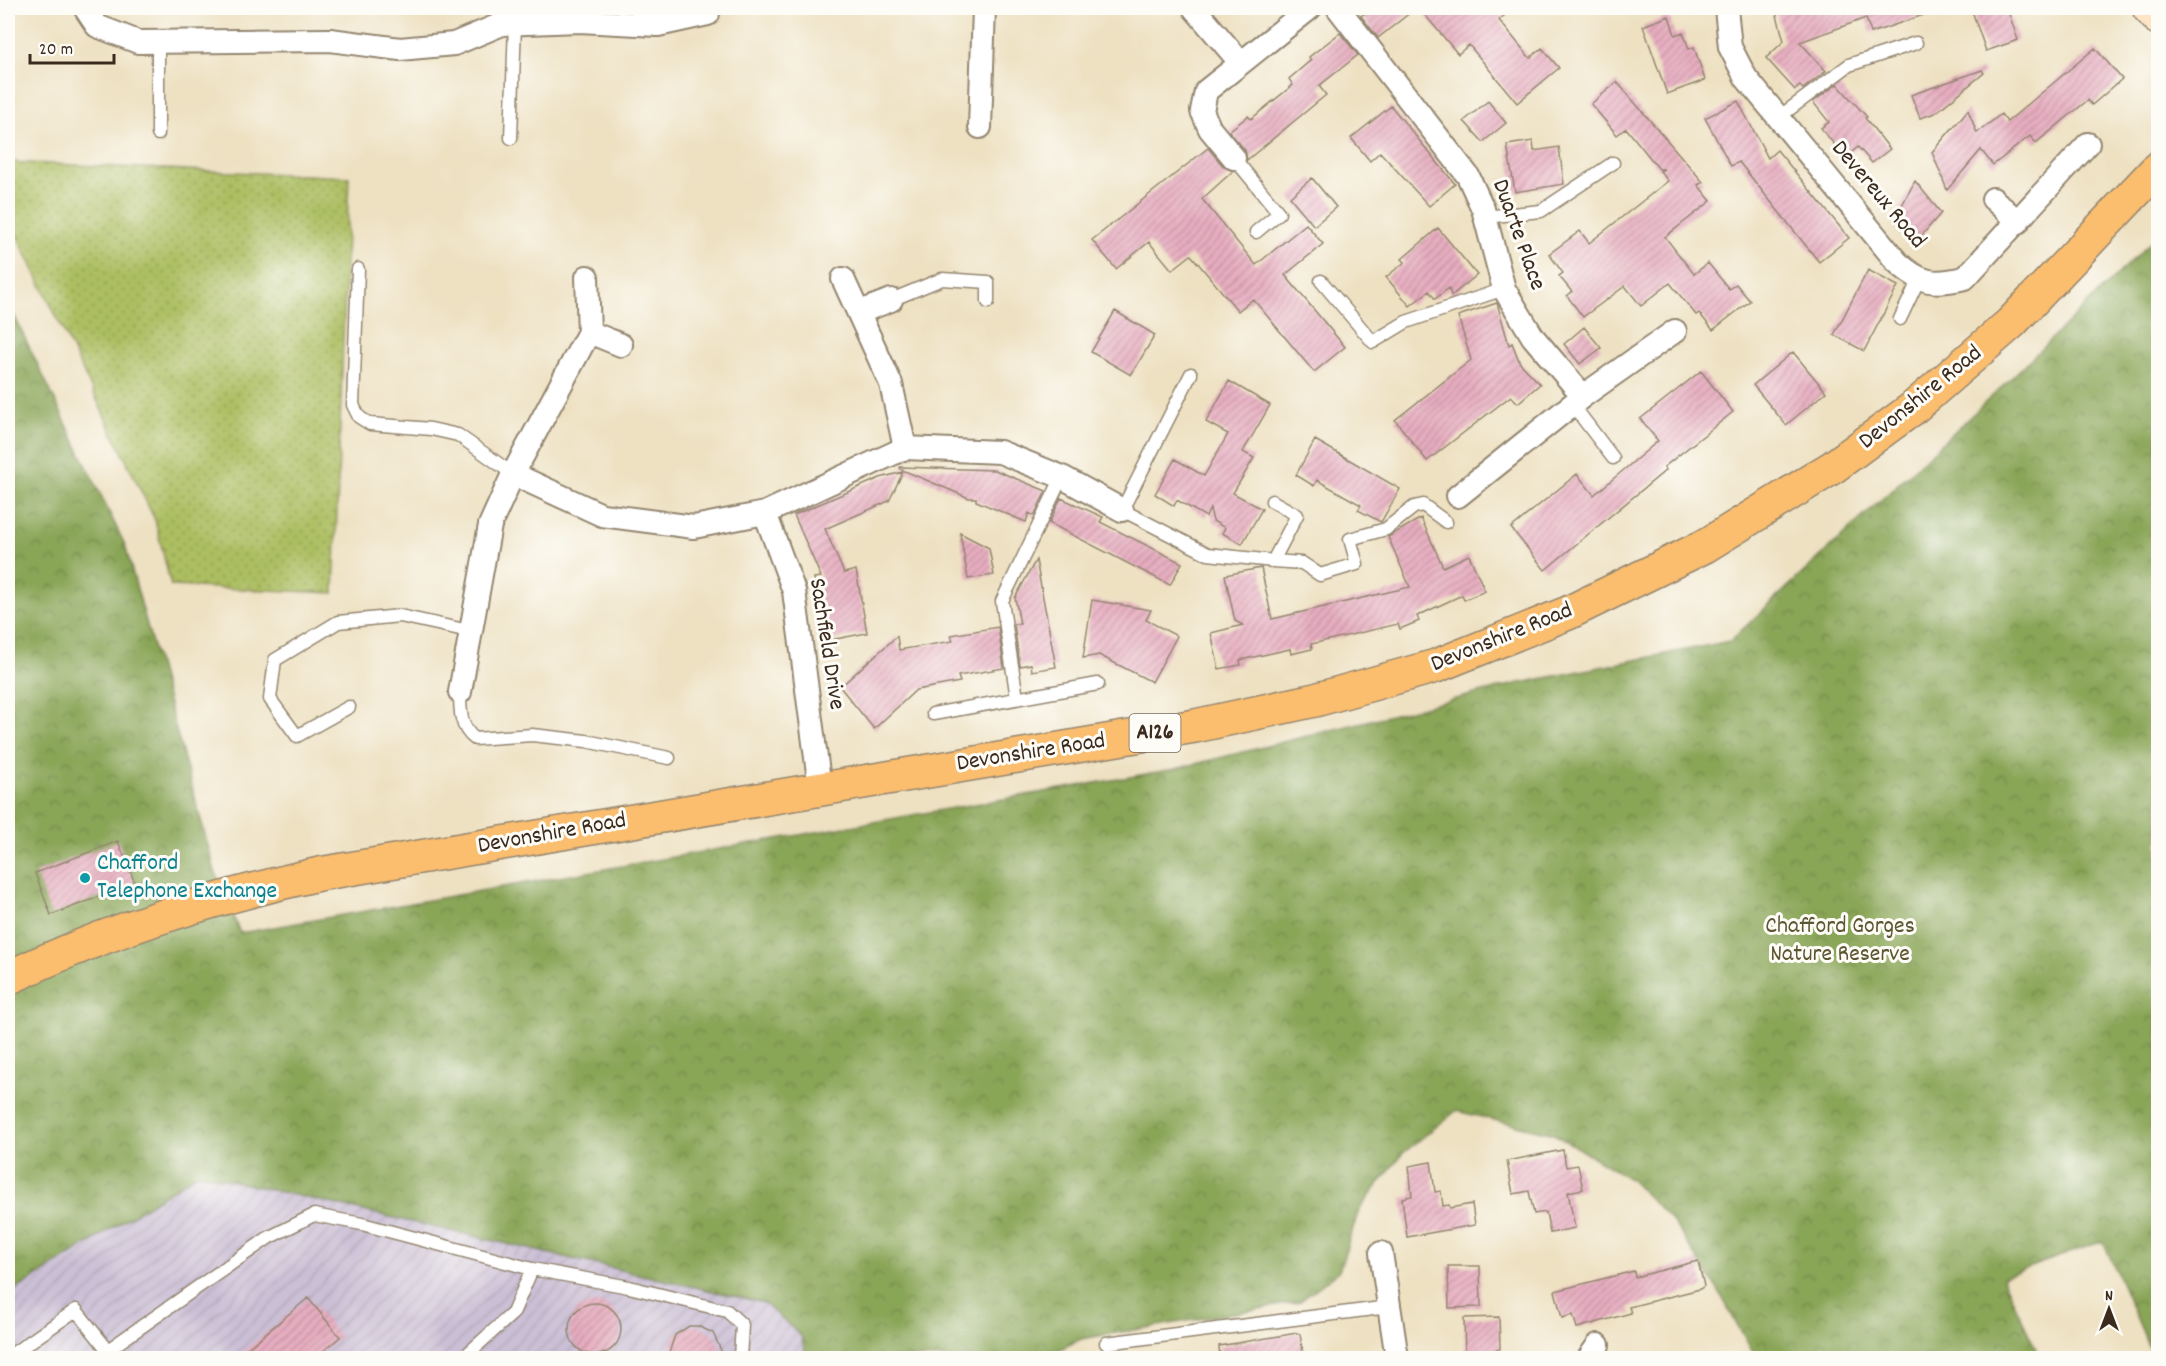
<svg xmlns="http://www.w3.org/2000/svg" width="2166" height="1366" font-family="Dekko,sans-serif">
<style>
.industrial{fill:url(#industrial-furrows)}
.grass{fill:url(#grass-dots);stroke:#747440;stroke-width:1.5}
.forest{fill:url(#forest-crowns);stroke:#62683a;stroke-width:1.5}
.building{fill:url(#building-hatch)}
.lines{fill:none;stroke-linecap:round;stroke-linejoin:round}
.lane-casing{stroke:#948670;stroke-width:15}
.street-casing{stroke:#948670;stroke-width:26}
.secondary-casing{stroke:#948670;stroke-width:36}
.primary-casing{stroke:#948670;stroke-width:36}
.lane{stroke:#fff;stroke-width:12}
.street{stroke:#fff;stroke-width:22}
.secondary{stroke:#fde5c5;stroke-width:33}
.primary{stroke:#fbbd6e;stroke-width:33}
.culture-dot{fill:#0f9aa8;stroke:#fdfcf7;stroke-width:2}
.labels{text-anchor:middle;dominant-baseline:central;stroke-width:6;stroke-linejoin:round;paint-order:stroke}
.shield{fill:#fdfcf7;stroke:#75695f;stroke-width:1.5}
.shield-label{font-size:22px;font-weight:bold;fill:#3b2a1e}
.street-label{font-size:24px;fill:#3b2a1e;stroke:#fdfcf7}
.culture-label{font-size:24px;fill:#0d838f;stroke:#fdfcf7;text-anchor:start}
.park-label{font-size:24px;fill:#5d5632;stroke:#fdfcf7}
</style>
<defs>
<pattern id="industrial-furrows" width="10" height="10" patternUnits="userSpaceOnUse" patternTransform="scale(1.5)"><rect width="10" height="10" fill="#cbbfd5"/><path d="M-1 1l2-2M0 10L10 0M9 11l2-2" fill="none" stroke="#afa4b6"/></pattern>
<pattern id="grass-dots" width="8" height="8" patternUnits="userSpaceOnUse" patternTransform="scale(1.5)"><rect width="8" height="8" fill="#acbe61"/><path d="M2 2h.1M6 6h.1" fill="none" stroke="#8d9b4f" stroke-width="1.8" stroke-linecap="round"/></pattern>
<pattern id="forest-crowns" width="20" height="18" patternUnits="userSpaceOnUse" patternTransform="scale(1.5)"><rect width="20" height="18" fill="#89a557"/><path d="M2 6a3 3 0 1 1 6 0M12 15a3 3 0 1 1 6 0" fill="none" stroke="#718747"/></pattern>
<pattern id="building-hatch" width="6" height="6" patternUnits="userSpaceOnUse" patternTransform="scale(1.5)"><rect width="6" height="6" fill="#e8aec1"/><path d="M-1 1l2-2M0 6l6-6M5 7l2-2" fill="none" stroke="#bd8e9c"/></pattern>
</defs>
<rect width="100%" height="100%" fill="#fdfcf7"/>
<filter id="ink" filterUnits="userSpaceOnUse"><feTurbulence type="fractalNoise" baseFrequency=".0167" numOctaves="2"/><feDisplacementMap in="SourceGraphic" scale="12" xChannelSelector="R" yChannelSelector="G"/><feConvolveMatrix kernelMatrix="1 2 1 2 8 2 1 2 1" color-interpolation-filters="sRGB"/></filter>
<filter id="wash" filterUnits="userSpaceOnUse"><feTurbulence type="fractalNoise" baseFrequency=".008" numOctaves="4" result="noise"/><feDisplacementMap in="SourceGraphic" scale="24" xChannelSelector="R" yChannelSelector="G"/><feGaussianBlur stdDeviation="1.35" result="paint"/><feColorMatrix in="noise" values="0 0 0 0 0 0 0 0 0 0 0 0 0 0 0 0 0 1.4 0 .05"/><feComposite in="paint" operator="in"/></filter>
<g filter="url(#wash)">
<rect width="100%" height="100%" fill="#eee1c2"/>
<!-- industrial -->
<path class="industrial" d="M198,1173L764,1303L801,1336L807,1358H8V1295Z"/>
<!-- grass -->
<path class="grass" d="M8,162L349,177L334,593L171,586L155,520L8,217Z"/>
<!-- forest -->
<path class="forest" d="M2158,235V1358H2154L2103,1241L2002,1277L2040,1358H1756L1718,1290L1673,1222L1630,1179L1554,1134L1456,1111L1402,1154L1359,1210L1339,1271L1299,1302L1081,1339L1042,1358H807L801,1336L764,1303L198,1173L8,1295V303L125,545L215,871L240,933L1175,769L1515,684L1730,641L2005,384Z"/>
<g id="blocks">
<!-- building -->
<path class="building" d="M1372,8H1416L1378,38L1361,16Z
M1419,8H1513L1499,20L1530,58L1542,48L1559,68L1517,103L1469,45L1458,54Z
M1775,8H1934L1935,11L1871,33L1866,18L1800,42L1826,71L1803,89L1800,86L1795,90L1766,58L1784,41Z
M1971,8H2007L2018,40L1986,51Z
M1669,16L1675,35L1683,32L1689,49L1694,47L1705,80L1667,94L1643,26Z
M1340,33L1358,55L1319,86L1326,95L1247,160L1245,150L1229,131L1248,116L1251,119L1293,85L1289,79L1311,60L1309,57Z
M2095,48L2122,79L2092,105L2088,100L2036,143L2030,136L1993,165L1981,150L1947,190L1932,152L1968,110L1977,133L2001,114L2007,122Z
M1982,70L1984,73L1935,113L1920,118L1911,95Z
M1617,82L1703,182L1698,185L1711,201L1665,237L1694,274L1708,263L1729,289L1736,284L1750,301L1713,330L1699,313L1696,315L1670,283L1641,306L1625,286L1583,317L1567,296L1572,292L1559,276L1563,273L1549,254L1580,231L1589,243L1668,181L1660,171L1664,169H1659L1626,128L1617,135L1591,104Z
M1837,84L1867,117L1865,118L1890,149L1872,163L1858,147L1845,158L1821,128L1829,122L1813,102Z
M1488,101L1506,123L1483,142L1464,121Z
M1738,101L1768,158L1777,150L1849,238L1819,262L1739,162L1731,166L1705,118Z
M1391,106L1455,184L1429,206L1380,152L1370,161L1351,138Z
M1533,141L1534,151L1559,147L1564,184L1515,192L1507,145Z
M1208,148L1224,167L1233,171L1202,199L1256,265L1306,224L1323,244L1285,275L1345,347L1314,372L1253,299L1238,311L1191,255L1172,270L1149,242L1116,269L1092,240Z
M1312,178L1336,207L1314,226L1290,197Z
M1915,181L1941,213L1918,240L1894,220Z
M1438,228L1477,275L1451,296L1449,288L1435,299L1429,291L1410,306L1386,277L1405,262L1402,259Z
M1868,270L1898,286L1864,351L1834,335Z
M1497,303L1509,345L1512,343L1520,363L1540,384L1518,403L1511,396L1427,461L1395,420L1471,360L1458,316Z
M1115,311L1155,335L1131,375L1091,352Z
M1584,327L1601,348L1580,364L1564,344Z
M1793,352L1826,392L1786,425L1753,385Z
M1701,371L1733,412L1664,467L1666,470L1545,570L1511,528L1577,474L1594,495L1658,441L1640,419Z
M1229,381L1270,405L1243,452L1254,458L1233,493L1262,509L1242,544L1222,533L1225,528L1213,521L1210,509L1206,517L1177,500L1174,506L1155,494L1175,459L1204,476L1228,434L1206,422Z
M1315,440L1400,489L1381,522L1358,510L1361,505L1317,480L1314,486L1296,475Z
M900,467L995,470L1046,491L1034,516L1029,513L1026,522L976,501V498H969L900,469Z
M903,472L889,501L825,529L844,573L856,570L867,633L825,641L814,578L821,577L794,515L880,478Z
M1061,498L1103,517L1100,522L1182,563L1170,585L1049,523Z
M1421,518L1443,567L1469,555L1485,591L1464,600L1462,595L1417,616L1419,621L1400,629L1398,624L1311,644L1312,649L1291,654L1290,649L1240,660L1241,665L1219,669L1211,633L1243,625L1235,621L1225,575L1261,568L1272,619L1410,587L1388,537Z
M960,533L989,548L994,575L968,579Z
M1036,560L1056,667L1032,671L1031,664L1020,666L1014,624H1020L1015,598Z
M1092,600L1151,610L1146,620L1177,636L1152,682L1099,655L1083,658Z
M998,627L1004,668L958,676L960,682L916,690L874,729L840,687L897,636L899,650L953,641L951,635Z
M118,841L135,883L51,915L35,873Z
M1563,1150L1566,1167L1578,1165L1583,1189L1568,1192L1575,1228L1550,1233L1546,1212L1534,1214L1529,1191L1513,1194L1507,1161Z
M1431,1162L1435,1192L1441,1191L1443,1206L1449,1205L1450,1208L1472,1204L1475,1225L1407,1237L1402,1198L1412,1196L1409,1166Z
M1698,1261L1704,1286L1700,1289L1629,1307L1631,1313L1577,1328L1573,1315L1562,1318L1555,1291L1634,1271L1635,1277Z
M1448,1266H1480L1481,1307L1449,1308Z
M308,1298L340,1337L314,1359H235Z
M569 1329a26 26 0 1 1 52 0a26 26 0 1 1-52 0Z
M1499,1317L1500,1349L1489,1352V1354L1465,1355L1464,1318Z
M689,1326H698L713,1333L725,1359H667L675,1335Z
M1297,1333L1300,1334L1304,1359H1220L1219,1346Z"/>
</g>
</g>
<g filter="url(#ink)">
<use href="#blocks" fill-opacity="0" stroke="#948670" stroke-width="1.5"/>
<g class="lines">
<!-- lane casing -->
<g class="lane-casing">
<path id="lane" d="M1779,117L1849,65L1916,43
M158,134V42
M511,138L515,24
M1234,158L1279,213L1256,232
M1485,217L1541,211L1613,163
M358,269L353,405L359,417L370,424L431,429L458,435L513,474
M1321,281L1373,342L1406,322L1504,289
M891,300L942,279L988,282V302
M1900,319L1919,279
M1191,374L1122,510L1208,554L1273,561L1297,515L1272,501
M1572,404L1613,458
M1273,561L1302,563L1320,575L1357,564L1350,539L1386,529L1414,507L1423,505L1446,522
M460,692C460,710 460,728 475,739L532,735L586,741L669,758
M1017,698L1002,601L1062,477
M349,707L297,736L270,699L275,660L338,622L400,616L469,631
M933,714L1098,684
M1106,1343L1389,1307
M108,1350L268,1238L314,1215L362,1224L532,1269L629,1287L727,1311L742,1325L740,1358
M8,1357L76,1310L114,1358
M463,1358L513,1313L532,1269"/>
</g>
<!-- street casing -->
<g class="street-casing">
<path id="street" d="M85,8L97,26L138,42L330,40L400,49L454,44L502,24L579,21L658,25L708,14V8
M1194,8L1240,62
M1338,8L1468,176L1483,209L1504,289L1533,337L1583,396
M1726,8L1730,47L1746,78L1897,262C1921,284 1934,285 1965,278L2088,144
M980,127L984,8
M1234,158L1210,129L1202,111L1206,91L1310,8
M1993,199L2018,222
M587,277L589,332L621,345
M843,279L891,384L905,448
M860,312L891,300
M513,474L589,332
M1458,496L1583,396L1675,331
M460,692L490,525L513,474L602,515L694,527L765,513
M820,788L794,591L765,513L905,448L1000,452L1062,477L1122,510
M1381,1253L1397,1358
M1589,1358L1598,1345"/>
</g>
<!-- secondary casing -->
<g class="secondary-casing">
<path id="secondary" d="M2149,8L2158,18"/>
</g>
<!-- primary casing -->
<g class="primary-casing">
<path id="primary" d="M8,978C108,930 211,898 319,874L1195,726L1315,700L1436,666L1568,613L1705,546L1833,467L1912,409L2011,323L2158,168"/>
</g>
<!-- lane -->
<use href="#lane" class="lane"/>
<!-- street -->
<use href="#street" class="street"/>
<!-- secondary -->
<use href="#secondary" class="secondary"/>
<!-- primary -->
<use href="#primary" class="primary"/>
</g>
</g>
<!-- markers -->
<circle class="culture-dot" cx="85" cy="878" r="6"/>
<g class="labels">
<!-- shield labels -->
<rect class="shield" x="1129.5" y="714" width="51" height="38" rx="4.5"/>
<g class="shield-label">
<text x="1155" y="733">A126</text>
</g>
<!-- street labels -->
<g class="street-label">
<text transform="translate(1878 195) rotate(50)">Devereux Road</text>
<text transform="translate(1518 235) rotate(70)">Duarte Place</text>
<text transform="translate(1921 398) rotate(-39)">Devonshire Road</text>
<text transform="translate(1502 638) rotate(-22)">Devonshire Road</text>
<text transform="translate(826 644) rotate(81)">Sachfield Drive</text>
<text transform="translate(1031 753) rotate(-9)">Devonshire Road</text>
<text transform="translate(552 834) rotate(-10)">Devonshire Road</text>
</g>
<!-- culture labels -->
<g class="culture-label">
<text x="97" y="864">Chafford<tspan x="97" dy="28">Telephone Exchange</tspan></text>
</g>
<!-- park labels -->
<g class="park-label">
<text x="1840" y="927">Chafford Gorges<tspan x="1840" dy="28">Nature Reserve</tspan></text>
</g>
</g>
<!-- margin -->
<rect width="2166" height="1366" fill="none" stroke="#fdfcf7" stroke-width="30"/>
<!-- north arrow -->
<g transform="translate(2109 1309)" stroke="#fdfcf7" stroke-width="4.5" paint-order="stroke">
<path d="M0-4.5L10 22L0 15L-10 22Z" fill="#3b2a1e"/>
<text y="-9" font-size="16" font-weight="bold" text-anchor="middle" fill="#3b2a1e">N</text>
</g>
<!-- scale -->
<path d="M30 54v9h84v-9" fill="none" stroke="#3b2a1e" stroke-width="3"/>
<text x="39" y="54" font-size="18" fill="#3b2a1e" stroke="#fdfcf7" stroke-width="4.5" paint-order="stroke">20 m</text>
</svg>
